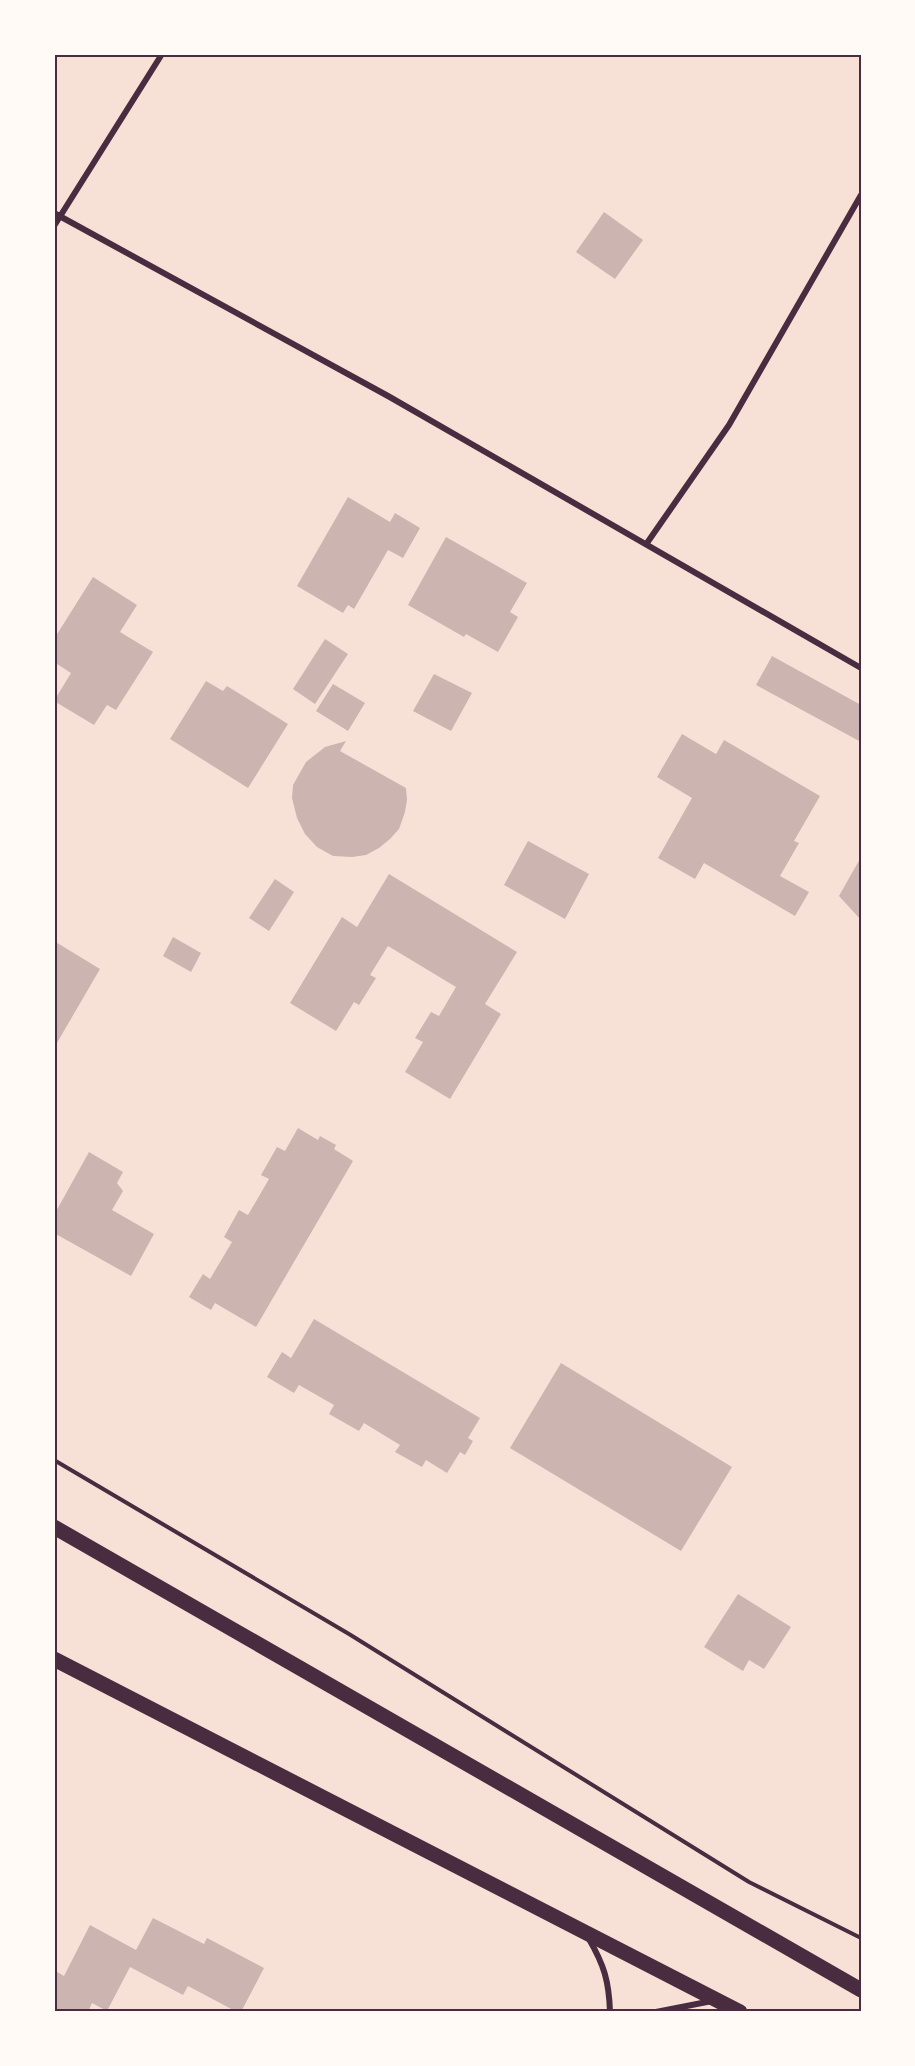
<svg xmlns="http://www.w3.org/2000/svg" width="915" height="2066" font-family="Merriweather,serif">
<style>
.building{fill:#ccb4b1}
.lines{fill:none;stroke-linecap:round;stroke-linejoin:round}
.path{stroke:#4a2c40;stroke-width:4}
.minor{stroke:#4a2c40;stroke-width:6}
.primary{stroke:#4a2c40;stroke-width:15}
.neatline{fill:none;stroke:#4a2c40;stroke-width:2}
</style>
<rect width="100%" height="100%" fill="#f7e1d7"/>
<!-- building -->
<path class="building" d="M604,212L643,240L615,279L576,252Z
M348,497L390,522L395,513L420,528L403,558L388,550L354,609L348,605L343,613L297,586Z
M446,537L527,583L510,612L518,617L498,652L466,634L464,637L408,605Z
M93,577L137,605L120,632L153,652L116,710L107,705L94,725L54,701L71,673L54,662V639Z
M325,639L348,654L315,704L293,689Z
M772,656L861,705V742L756,685Z
M434,674L472,693L451,731L413,711Z
M206,681L223,691L227,686L288,724L248,788L170,739Z
M333,684L365,703L348,731L316,711Z
M682,734L716,754L724,740L820,796L794,841L799,843L780,876L809,892L795,916L704,863L695,879L658,858L692,798L657,777Z
M346,741L340,751L406,788L407,800L405,812L399,829L390,839L379,848L366,855L352,857L333,856L317,847L305,834L297,818L292,798L293,785L306,762L325,747Z
M528,841L589,874L565,919L504,885Z
M861,857V920L839,896Z
M389,874L517,952L485,1004L501,1014L450,1099L405,1072L423,1042L415,1038L431,1012L439,1016L456,987L388,946L370,975L376,978L359,1005L354,1002L336,1031L290,1003L342,917L357,927Z
M275,879L294,892L269,931L249,918Z
M173,937L201,953L191,972L163,956Z
M54,941L100,969L54,1048Z
M298,1128L318,1140L320,1136L336,1145L334,1149L353,1161L256,1327L215,1303L211,1310L189,1297L203,1274L210,1279L232,1242L224,1237L239,1210L248,1215L269,1179L261,1175L277,1147L285,1151Z
M89,1152L123,1172L117,1183L123,1191L112,1210L154,1234L131,1276L54,1233V1215Z
M314,1319L480,1418L468,1438L473,1441L465,1455L460,1452L447,1473L426,1460L422,1467L395,1452L400,1445L364,1423L359,1431L329,1414L334,1405L299,1385L294,1393L267,1377L282,1352L291,1358Z
M561,1363L732,1467L681,1551L510,1448Z
M738,1594L791,1627L764,1669L749,1660L743,1671L704,1647Z
M153,1918L204,1944L207,1938L264,1968L241,2012H237L188,1986L183,1995L130,1967L107,2011L92,2003L88,2012H54V1970L64,1976L90,1925L136,1950Z"/>
<g class="lines">
<!-- path -->
<path class="path" d="M54,1460L349,1634L749,1882L861,1938"/>
<!-- minor -->
<path class="minor" d="M54,213L388,396L861,668
M54,226L162,54
M647,543L729,425L861,195
M589,1939C604,1965 609,1981 610,2012
M656,2012L712,2001"/>
<!-- primary -->
<path class="primary" d="M54,1527L861,1990
M54,1659L740,2012"/>
</g>
<!-- border -->
<rect width="915" height="2066" fill="none" stroke="#fffaf5" stroke-width="111"/>
<rect x="56" y="56" width="804" height="1954" class="neatline"/>
</svg>
